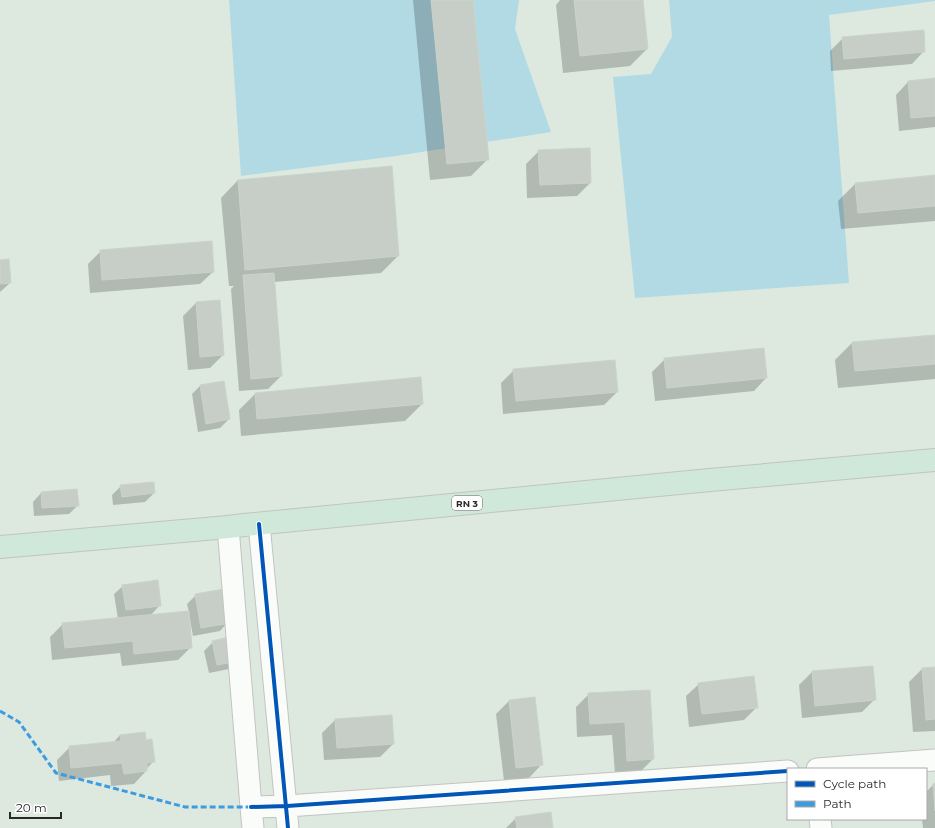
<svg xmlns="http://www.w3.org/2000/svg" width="935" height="828" font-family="Montserrat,sans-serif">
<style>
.green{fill:#b2dae5}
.shadow{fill:#0003}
.building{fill:#c7cec8;stroke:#c9d3cb}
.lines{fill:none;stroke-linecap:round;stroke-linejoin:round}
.minor-casing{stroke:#c3c4c2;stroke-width:23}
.primary-casing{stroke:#c0c4c1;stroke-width:24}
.minor{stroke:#fafcfa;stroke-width:21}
.primary{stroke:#d0e8da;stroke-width:22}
.quiet{stroke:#3d9ce0;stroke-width:3;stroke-dasharray:6 3;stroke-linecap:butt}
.cycleway-casing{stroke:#fff;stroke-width:6}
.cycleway{stroke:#0057b8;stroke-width:4}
.labels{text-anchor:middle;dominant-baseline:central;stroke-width:4;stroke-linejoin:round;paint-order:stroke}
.shield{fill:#fff;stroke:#686868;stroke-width:1}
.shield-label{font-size:9px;font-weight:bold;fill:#282828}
</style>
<rect width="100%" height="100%" fill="#dde8df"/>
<!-- green -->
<path class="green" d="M229,0H519L515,29L551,132L396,156L241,176Z
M669,0H935V1L829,15L849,283L635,298L613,77L651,74L672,37Z"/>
<!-- shadow -->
<path class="shadow" d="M413,0H472L488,159L471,176L430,180Z
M560,0H642L647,49L630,66L563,73L556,5Z
M843,38L924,51L912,64L831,71L830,51Z
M935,79V127L899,131L896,95L908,82Z
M539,151L590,183L577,196L527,198L526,164Z
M935,176V221L841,229L838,201L855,184Z
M238,180L398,256L381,273L274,282L281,376L268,389L239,391L231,289L234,286H229L221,198Z
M101,251L213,272L200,284L90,293L88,264Z
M0,261L10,283L0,292Z
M219,301L223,355L210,368L188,370L183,316L196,303Z
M935,336V379L838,388L835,360L852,343Z
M665,359L766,378L754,391L655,401L652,372Z
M514,370L617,392L604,405L503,414L501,383Z
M223,382L229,419L220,428L198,432L192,394L200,386Z
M256,393L422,404L405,421L241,436L239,410Z
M121,486L154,493L145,502L113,505L112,495Z
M41,493L78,505L69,514L34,516L33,502Z
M123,586L160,605L150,616L189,612L187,604L196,595L228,622L220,631L193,636L190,620H188L191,647L178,660L122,666L120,653L52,660L50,637L63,624L118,619L114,594Z
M213,642L237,661L229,669L209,673L204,651Z
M935,668V731L913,732L909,682L922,669Z
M812,672L875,699L862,712L802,718L799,685Z
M699,684L757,707L744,720L689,727L686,696Z
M649,691L653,759L640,772L615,773L612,735L577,737L576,707L589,694Z
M534,698L541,765L529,778L504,781L496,714L509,701Z
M335,720L393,744L380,757L324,760L322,733Z
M120,735L145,741L154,761L146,769V771L134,784L111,786L110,775L59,781L57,760L70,747L113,743Z
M935,784V828H923L922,819H926V792L933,785Z
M516,818L552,828H506Z"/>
<!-- building -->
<path class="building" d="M431,0H473L489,160L447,164Z
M574,0H643L648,49L580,56Z
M924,30L925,52L844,59L842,37Z
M935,78V116L911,118L908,81Z
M590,148L591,183L540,185L538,150Z
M392,166L399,256L245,270L238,180Z
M935,175V206L858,213L855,183Z
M212,241L214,272L102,280L100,250Z
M9,259L11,283L0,284V260Z
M274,273L282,376L251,379L243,275Z
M220,300L224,355L200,357L196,302Z
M935,335V364L855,371L852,342Z
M764,348L767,378L667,388L664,358Z
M615,360L618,392L516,401L513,369Z
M421,377L423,404L257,419L255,393Z
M224,381L230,419L206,424L200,385Z
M154,482L155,493L122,497L120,485Z
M77,489L79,506L42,508L41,492Z
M158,580L161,606L126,610L122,585Z
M224,589L230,623L201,628L195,594Z
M189,611L192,648L134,654L133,641L65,648L62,623Z
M233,636L238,661L217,665L212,641Z
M873,666L876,700L815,706L812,671Z
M935,667V719L926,720L922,668Z
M754,676L758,708L702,714L698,683Z
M650,690L654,759L627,761L625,722L590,724L588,693Z
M535,697L543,765L516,768L509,700Z
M392,715L394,744L337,748L335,719Z
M145,732L146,740L152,739L155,762L147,763V771L124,774L122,763L71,768L69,746L121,741L120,735Z
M935,783V811L933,784Z
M551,812L553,828H517L515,817Z"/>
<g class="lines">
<!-- minor casing -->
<g class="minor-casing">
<path id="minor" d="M259,524L288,828
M228,527L251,807L253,828
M817,769L935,760
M251,807L287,806L788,771
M820,819L821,828"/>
</g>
<!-- primary casing -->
<g class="primary-casing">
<path id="primary" d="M0,547L228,527L244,525L710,480L935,460"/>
</g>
<!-- minor -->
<use href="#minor" class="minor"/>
<!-- primary -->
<use href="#primary" class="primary"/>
<!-- quiet -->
<path class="quiet" d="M0,711L19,722L56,773L185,807H251"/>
<!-- cycleway casing -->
<g class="cycleway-casing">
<path id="cycleway" d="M259,524L288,828
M251,807L287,806L788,771"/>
</g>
<!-- cycleway -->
<use href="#cycleway" class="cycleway"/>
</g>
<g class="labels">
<!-- shield labels -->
<rect class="shield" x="452" y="496" width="30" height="14" rx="3"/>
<g class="shield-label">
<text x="467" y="503">RN 3</text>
</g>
</g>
<!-- legend -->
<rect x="787" y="768" width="140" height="52" fill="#ffffff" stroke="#a9a9a9"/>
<rect x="795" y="781" width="20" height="6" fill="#0057b8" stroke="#a9a9a9"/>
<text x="823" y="788" font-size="12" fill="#282828">Cycle path</text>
<rect x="795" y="801" width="20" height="6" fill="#3d9ce0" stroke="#a9a9a9"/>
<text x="823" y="808" font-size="12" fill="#282828">Path</text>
<!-- scale -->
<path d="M10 812v6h51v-6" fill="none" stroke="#282828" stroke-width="2"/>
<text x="16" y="812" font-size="12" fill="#282828" stroke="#ffffff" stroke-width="3" paint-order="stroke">20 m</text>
</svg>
